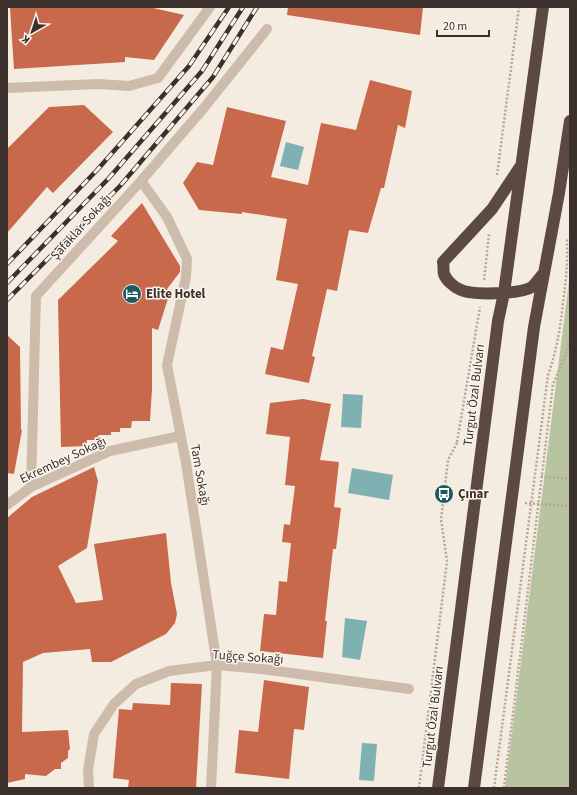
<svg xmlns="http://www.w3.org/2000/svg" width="577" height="795" font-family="'Source Sans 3',sans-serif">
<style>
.green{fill:#b8c4a0}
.water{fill:#7fb0b2}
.building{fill:#c8694b}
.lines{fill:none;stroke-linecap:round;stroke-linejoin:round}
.path{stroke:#b9a596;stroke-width:2.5;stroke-dasharray:2 2;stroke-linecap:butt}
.minor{stroke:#cdbbac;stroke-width:10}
.highway{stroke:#5c4a42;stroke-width:12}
.rail-casing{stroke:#3b302b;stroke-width:4.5}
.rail{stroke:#fbf5ee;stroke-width:3;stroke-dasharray:9;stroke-linecap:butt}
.labels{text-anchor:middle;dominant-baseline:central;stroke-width:3;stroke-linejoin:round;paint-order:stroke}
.street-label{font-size:13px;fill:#3b302b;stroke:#fbf5ee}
.poi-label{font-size:13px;font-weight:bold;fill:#3b302b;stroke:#fbf5ee;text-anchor:start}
</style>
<rect width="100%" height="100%" fill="#f4ebe1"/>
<!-- green -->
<path class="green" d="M570,273V788H505Z"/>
<!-- water -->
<path class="water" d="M286,142L304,147L298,170L280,166Z
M343,394L363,395L361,428L341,427Z
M352,468L393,475L389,500L348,493Z
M345,618L367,621L360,660L342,657Z
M362,743L377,744L374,781L359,780Z"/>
<!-- building -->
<path class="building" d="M149,7L184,15L154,60L125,57V62L14,69L10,8Z
M288,7H423L420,35L287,15Z
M370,80L412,91L405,128L398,125L384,188H381L368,233L349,230L337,291L327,289L312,356L315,357L309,383L265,374L271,347L283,350L298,284L276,280L287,219L242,212V214L199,210L183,183L197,162L213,165L227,107L286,121L271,177L308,185L321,123L356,130Z
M84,105L113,132L53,193L47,187L7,233V149L49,107Z
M142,203L180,266V272L167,289L170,292L158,330L152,328V389L150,421H132L131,428H120V432H111V435H99L98,440H87L86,446L61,447L58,300L118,241L111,236Z
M7,335L20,347L21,430H22L14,474L7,473Z
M303,399L331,404L320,460L339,462L334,507L341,508L336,549H333L325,621H327L323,658L260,651L264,614L276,615L279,581L287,582L291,543L282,542L284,524L290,525L295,486L285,485L290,437L266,434L270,403Z
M94,467L98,481L87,548L58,566L76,603L103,600L94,544L166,533L171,583L177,614L175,623L166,634L111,662H92L90,649L43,653L23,662L22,732L68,730L70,749L68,751V758L61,763V769H55L46,776L25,774V779L7,783V518L32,497Z
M264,680L309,687L304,730L294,729L289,779L235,773L239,730L258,732Z
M171,683L202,684L196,788H128L129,780L113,778L119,709L132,710L133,703L170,705Z"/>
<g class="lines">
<!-- path -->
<path class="path" d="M497,175L519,7
M484,280L489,234
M457,442L480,307
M541,476L570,479
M525,503L570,506
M419,788L447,561L441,519L448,460L458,441
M494,788L548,375C557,349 560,330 563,303C566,280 568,261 567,238
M504,788L553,384L564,359L570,339"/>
<!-- minor -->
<path class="minor" d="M7,88L98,84L129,86L158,78L210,7
M141,181L167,217L187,259L186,277L167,365L186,463L217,665L211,788
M31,487L36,296L141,181L203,109L267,29
M7,505L31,487L110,451L180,436
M89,788L88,770L94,734L114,704L136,684L169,671L217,665L262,669L409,689"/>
<!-- highway -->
<path class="highway" d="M520,167L492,209L443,262C444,265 443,271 444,274C446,280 454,287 459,289C470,296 521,294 532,287C536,284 540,277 544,273
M438,788L498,321L504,293L543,7
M474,788L534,327L559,193L570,121"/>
<!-- rail casing -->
<g class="rail-casing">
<path id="rail" d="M7,264L98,169L189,66L229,7
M7,283L109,178L202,71L243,7
M7,300L120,186L213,77L257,7"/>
</g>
<!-- rail -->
<use href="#rail" class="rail"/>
</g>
<!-- icons -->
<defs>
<g id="hotel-disc" transform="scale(1)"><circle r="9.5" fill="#1f5a5e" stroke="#fbf5ee"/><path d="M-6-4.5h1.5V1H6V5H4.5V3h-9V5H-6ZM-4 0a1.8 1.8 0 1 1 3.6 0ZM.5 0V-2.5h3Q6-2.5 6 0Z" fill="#fff"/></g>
<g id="bus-disc" transform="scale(1)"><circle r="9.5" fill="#1f5a5e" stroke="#fbf5ee"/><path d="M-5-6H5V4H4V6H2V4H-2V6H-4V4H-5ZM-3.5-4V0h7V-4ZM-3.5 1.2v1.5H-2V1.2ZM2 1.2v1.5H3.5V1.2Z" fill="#fff"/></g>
</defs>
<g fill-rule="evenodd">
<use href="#hotel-disc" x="132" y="294"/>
<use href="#bus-disc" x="444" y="494"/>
</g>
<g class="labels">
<!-- street labels -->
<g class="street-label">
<text transform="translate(81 227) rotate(-48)">Şafaklar Sokağı</text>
<text transform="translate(474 395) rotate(-83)">Turgut Özal Bulvarı</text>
<text transform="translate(63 460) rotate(-25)">Ekrembey Sokağı</text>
<text transform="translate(200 475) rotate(80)">Tam Sokağı</text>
<text transform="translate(248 657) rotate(4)">Tuğçe Sokağı</text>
<text transform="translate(433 717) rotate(-83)">Turgut Özal Bulvarı</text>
</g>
<!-- poi labels -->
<g class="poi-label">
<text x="146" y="294">Elite Hotel</text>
<text x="458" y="494">Çınar</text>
</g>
</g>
<!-- border -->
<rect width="577" height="795" fill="none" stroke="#3b302b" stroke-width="16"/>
<!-- north arrow -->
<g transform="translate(32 32) rotate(219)" stroke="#fbf5ee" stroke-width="3" paint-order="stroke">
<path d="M0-3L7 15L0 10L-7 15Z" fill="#3b302b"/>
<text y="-6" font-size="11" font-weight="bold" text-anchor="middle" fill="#3b302b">K</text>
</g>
<!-- scale -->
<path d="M437 30v6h52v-6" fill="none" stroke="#3b302b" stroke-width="2"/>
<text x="443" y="30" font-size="12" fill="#3b302b" stroke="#fbf5ee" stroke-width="3" paint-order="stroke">20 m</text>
</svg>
